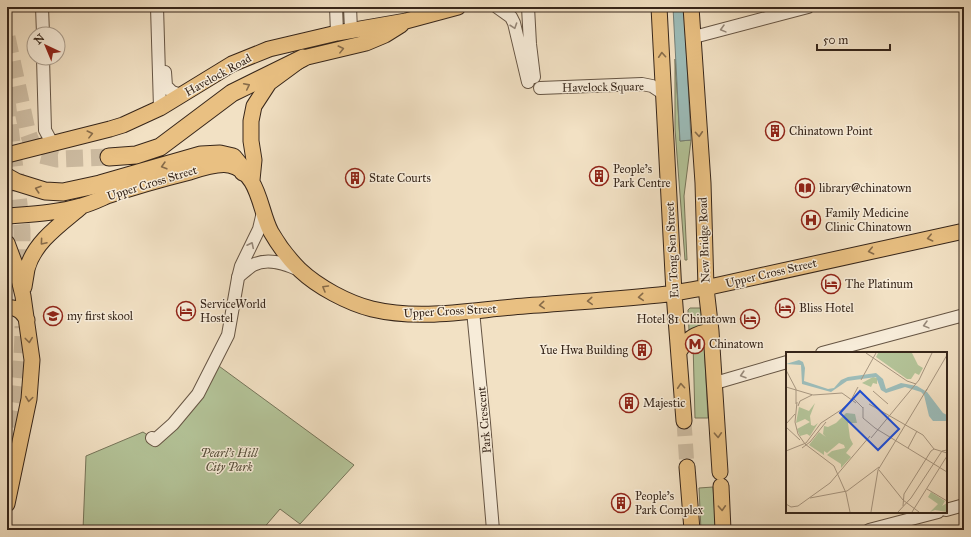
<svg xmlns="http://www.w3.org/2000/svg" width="971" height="537" font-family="'IM FELL Great Primer',serif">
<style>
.green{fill:#b4c499;stroke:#76755a}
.water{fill:#9cbcb9;stroke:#748079}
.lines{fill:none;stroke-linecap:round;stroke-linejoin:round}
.major-tunnel{stroke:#cdbca2;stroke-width:15;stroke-dasharray:15 8;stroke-linecap:butt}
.highway-tunnel{stroke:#cdbca2;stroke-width:17;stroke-dasharray:17 8;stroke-linecap:butt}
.minor-casing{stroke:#654;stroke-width:14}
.major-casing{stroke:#37261a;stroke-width:17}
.highway-casing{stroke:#37261a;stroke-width:19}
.minor{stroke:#f7ecd9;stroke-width:12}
.major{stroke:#e9c082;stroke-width:15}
.highway{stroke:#e9c082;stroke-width:17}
.oneway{stroke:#97897a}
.oneway2{stroke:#876b49}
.labels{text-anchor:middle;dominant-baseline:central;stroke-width:3;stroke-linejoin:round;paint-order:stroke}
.street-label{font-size:12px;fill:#37261a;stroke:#f7ecd9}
.poi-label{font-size:12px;fill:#37261a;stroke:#f7ecd9;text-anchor:start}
.park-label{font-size:12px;font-style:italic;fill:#564e3a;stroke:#f7ecd9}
.inset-road{fill:none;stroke:#a79680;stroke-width:1}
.view{fill:#1d4ed8;fill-opacity:0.15;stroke:#1d4ed8;stroke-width:2}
.inset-edge{fill:none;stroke:#37261a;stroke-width:2}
</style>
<rect width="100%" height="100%" fill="#f2e1c4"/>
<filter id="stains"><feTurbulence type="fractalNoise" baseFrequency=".005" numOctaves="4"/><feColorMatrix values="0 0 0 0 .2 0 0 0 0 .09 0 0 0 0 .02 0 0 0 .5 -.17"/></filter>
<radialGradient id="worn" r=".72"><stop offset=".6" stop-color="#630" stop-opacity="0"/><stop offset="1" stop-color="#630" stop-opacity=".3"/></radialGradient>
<!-- green -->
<path class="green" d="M675,59L680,141L691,140L684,196L687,260H685L675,129Z
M690,308H701L702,310L704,328L689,330L688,310Z
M700,340L704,343L708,418H695L693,343Z
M212,361L354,465L300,524L280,509L262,530H83L86,456L143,432L152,438L194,394Z
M713,487L716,530H701L699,488Z"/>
<!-- water -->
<path class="water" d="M673,7H684L691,140L680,141Z"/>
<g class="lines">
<!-- major-tunnel -->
<path class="major-tunnel" d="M684,421L687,467"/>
<!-- highway-tunnel -->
<path class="highway-tunnel" d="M7,37L27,130L31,141L40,155L57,159L109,157
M7,100L22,230V283
M7,452C16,410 23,369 23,326"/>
<!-- minor casing -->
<g class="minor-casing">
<path id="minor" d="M42,7L43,34
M157,7L160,108
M336,7L337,33
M350,7L351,30
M497,7L511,17L514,23L528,82
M528,7L530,44L534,77
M694,37L808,7
M43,58L45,130L52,143
M165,72L166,86L172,92L181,95
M540,88L642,84L652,86L664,94
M238,277C243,273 248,268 253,265C268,257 286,264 299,270
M473,311L484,423L493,530
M822,353L964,315
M714,382L722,381L787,362
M152,438L155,440L173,424L198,394L228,335L238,278L241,266L259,229L263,212
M946,510L964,505
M869,530L938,512"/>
</g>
<!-- major casing -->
<g class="major-casing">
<path id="major" d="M659,7L674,293L684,421
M691,7L703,183L706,288L711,331L720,472
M7,155L110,129L123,125L160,108L232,64L269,49L337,33L406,21L458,7
M252,180L254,160L251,141V121L254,106L269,83L303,58L366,43L385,35L401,25
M7,216C32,214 57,213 81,206C90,204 98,200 107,196C134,187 162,179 190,172C202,168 217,163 229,165C260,172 259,210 271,232C279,246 289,259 300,270C318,287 348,303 372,309C418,320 467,311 513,307C562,303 611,300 659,295C677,293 695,289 714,286L964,231
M7,243L16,267L23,296L32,360L29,399L7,504
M24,287C25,281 26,275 27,269C34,242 61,224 81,207
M7,308C17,307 22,311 27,320
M679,352C686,339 696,333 711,331
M687,467L692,530
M721,486L723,530"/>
</g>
<!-- highway casing -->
<g class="highway-casing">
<path id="highway" d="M109,157L136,155L160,147L232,93L303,58
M7,177L16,182L45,191L63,192L100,184L201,155L220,154L233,157L242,168L243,172"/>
</g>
<!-- minor -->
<use href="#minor" class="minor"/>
<!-- major -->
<use href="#major" class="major"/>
<!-- highway -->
<use href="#highway" class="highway"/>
</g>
<!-- one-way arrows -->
<defs><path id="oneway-chevron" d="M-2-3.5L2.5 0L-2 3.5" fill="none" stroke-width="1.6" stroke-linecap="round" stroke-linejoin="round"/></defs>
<g class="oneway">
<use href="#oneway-chevron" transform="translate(514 26) rotate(71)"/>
<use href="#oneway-chevron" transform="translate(723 29) rotate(165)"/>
<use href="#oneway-chevron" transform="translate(251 245) rotate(-64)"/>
<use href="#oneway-chevron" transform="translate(926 325) rotate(165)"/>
<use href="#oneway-chevron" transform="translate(743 375) rotate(163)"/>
</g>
<g class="oneway2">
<use href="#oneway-chevron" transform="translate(341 49) rotate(-14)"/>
<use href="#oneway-chevron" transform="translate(662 55) rotate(-94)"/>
<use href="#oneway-chevron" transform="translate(247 86) rotate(-26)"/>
<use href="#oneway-chevron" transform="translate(90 134) rotate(-14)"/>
<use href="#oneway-chevron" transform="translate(699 134) rotate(86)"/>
<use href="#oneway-chevron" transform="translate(164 166) rotate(164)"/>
<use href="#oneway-chevron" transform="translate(38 189) rotate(-162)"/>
<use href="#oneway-chevron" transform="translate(930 238) rotate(167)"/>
<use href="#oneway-chevron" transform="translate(43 242) rotate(130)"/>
<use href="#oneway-chevron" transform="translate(871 251) rotate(168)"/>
<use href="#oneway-chevron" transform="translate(325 288) rotate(-150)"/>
<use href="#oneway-chevron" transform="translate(641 297) rotate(175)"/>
<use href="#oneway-chevron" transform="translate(590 301) rotate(176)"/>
<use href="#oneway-chevron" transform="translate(542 305) rotate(175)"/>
<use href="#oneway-chevron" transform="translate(29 340) rotate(83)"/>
<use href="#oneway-chevron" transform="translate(681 386) rotate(-94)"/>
<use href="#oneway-chevron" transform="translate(29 399) rotate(98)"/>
<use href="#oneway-chevron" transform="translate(718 435) rotate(87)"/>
<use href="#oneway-chevron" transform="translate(722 508) rotate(87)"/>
</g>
<!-- icons -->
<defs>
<g id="building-ring" transform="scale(1)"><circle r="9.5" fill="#f7ecd9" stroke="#8f2418" stroke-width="1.5"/><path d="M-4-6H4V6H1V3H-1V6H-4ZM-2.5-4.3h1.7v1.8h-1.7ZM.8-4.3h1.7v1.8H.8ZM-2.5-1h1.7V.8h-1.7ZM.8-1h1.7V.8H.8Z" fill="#8f2418"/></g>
<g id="library-ring" transform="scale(1)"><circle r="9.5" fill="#f7ecd9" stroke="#8f2418" stroke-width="1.5"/><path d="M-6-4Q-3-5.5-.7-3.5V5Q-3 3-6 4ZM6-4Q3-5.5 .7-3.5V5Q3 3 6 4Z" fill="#8f2418"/></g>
<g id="hospital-ring" transform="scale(1)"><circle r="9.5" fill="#f7ecd9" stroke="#8f2418" stroke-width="1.5"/><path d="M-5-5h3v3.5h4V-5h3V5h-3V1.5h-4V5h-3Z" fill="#8f2418"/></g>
<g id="hotel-ring" transform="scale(1)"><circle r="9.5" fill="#f7ecd9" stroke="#8f2418" stroke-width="1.5"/><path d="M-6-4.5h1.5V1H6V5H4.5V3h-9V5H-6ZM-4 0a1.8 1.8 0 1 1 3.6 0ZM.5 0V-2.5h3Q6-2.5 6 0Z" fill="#8f2418"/></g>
<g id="school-ring" transform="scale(1)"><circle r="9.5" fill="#f7ecd9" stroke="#8f2418" stroke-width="1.5"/><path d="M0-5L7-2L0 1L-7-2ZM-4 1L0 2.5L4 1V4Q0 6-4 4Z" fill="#8f2418"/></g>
<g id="metro-ring" transform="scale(1)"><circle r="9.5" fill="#f7ecd9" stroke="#8f2418" stroke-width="1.5"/><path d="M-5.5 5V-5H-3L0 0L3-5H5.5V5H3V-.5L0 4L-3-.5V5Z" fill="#8f2418"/></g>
</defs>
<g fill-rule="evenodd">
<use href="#building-ring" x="775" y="131"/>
<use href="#building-ring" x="599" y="176"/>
<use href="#building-ring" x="355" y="178"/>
<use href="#library-ring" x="805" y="188"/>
<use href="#hospital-ring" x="811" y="220"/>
<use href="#hotel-ring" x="831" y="284"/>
<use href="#hotel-ring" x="785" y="308"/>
<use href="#hotel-ring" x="186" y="311"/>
<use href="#school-ring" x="53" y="316"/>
<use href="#hotel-ring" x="750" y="319"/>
<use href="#metro-ring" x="695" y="344"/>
<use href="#building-ring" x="642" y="350"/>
<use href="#building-ring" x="629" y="403"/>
<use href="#building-ring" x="621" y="503"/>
</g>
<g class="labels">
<!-- street labels -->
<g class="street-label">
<text transform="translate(218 75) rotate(-29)">Havelock Road</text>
<text transform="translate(603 87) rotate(-1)">Havelock Square</text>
<text transform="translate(152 183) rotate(-17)">Upper Cross Street</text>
<text transform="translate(704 240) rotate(-92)">New Bridge Road</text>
<text transform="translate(672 250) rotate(-93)">Eu Tong Sen Street</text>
<text transform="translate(771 273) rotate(-13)">Upper Cross Street</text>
<text transform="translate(450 311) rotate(-3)">Upper Cross Street</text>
<text transform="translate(484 420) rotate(-95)">Park Crescent</text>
</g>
<!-- poi labels -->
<g class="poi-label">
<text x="789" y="131">Chinatown Point</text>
<text x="613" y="169">People's<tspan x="613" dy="14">Park Centre</tspan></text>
<text x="369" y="178">State Courts</text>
<text x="819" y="188">library@chinatown</text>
<text x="825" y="213">Family Medicine<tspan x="825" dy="14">Clinic Chinatown</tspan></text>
<text x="845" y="284">The Platinum</text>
<text x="200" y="304">ServiceWorld<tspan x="200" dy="14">Hostel</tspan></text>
<text x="799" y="308">Bliss Hotel</text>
<text x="67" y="316">my first skool</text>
<text x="736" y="319" text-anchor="end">Hotel 81 Chinatown</text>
<text x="709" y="344">Chinatown</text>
<text x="628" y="350" text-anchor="end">Yue Hwa Building</text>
<text x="643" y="403">Majestic</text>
<text x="635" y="496">People's<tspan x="635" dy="14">Park Complex</tspan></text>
</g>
<!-- park labels -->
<g class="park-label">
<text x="229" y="453">Pearl's Hill<tspan x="229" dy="14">City Park</tspan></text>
</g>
</g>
<!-- overview -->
<g transform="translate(786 352)">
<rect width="161" height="161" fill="#f2e1c4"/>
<path d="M92,1H126L132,13L137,16L133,23L129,21L125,27H121L90,5ZM87,25L91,26V32L87,31L85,35L76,31ZM29,51L24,64L25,73L28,74L32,71L24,84L21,82L14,84L11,77L24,70L19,67L10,71L13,55L23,59ZM60,61L69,62L71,71H62L64,86L67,92L60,101L65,105L55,116V112L41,103L46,99L59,96L58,93L53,91L41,101L38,99V103L23,93L33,80L40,85L37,82L38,74L42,75L50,71ZM145,140L159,149L156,154L161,151V160L149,158L144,160L152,152L142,145Z" fill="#b4c499"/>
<path d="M13,8L17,10L19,16L18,29L42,37L48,36L55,28L62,25L90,21L97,27L100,37L115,31L131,34L141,40L157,61L161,63V69H147L143,64L138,43L135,40L119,35L100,41L95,38L90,25L61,29L45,40L16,32L15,13L0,12Z" fill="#9cbcb9"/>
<path class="inset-road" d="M80,1L121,29L130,32M0,18L10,37V52M75,28L90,1M0,35L27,43L56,41L70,51M87,39L102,52M140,39L161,3M68,47L77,56M11,50L9,70L12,82L19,92L48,114L60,141L64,160M83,52L137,83L148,97M12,54L14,49L26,43M77,55V66L89,76L161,120M56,57L64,50L72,35M0,72L9,62M0,75L14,88M85,86L133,28L146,1M16,96L24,90L40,70M122,96L131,79M0,99L20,91L35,71L58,56M93,118L117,148L133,160M141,137L161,149M24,146L61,139L93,115M0,152L5,155L12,154L44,131L84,84M117,154L118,142L145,99L148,97L161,101M85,160L92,118L141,37M112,160L125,146L156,99L161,98M126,160L161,104"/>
<path class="view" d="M74,39L113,77L92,98L54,61Z"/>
<rect width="161" height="161" class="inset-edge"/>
</g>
<!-- margin -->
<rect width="971" height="537" fill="none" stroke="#f2e1c4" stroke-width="24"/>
<rect x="8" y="8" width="955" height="521" fill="none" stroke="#37261a" stroke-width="2"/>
<rect x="12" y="12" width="947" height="513" fill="none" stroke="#37261a"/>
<!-- north arrow -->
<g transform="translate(46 46) rotate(316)"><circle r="19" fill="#f7ecd9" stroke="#aa9d8d"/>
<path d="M0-3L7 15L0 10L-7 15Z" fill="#8f2418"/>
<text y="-6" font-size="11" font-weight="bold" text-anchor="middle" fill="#37261a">N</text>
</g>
<!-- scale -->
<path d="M817 44v6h73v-6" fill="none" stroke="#37261a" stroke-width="2"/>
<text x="823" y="44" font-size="12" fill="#37261a" stroke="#f7ecd9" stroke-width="3" paint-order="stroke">50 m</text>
<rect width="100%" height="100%" filter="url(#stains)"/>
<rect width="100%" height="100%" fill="url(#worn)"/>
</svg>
